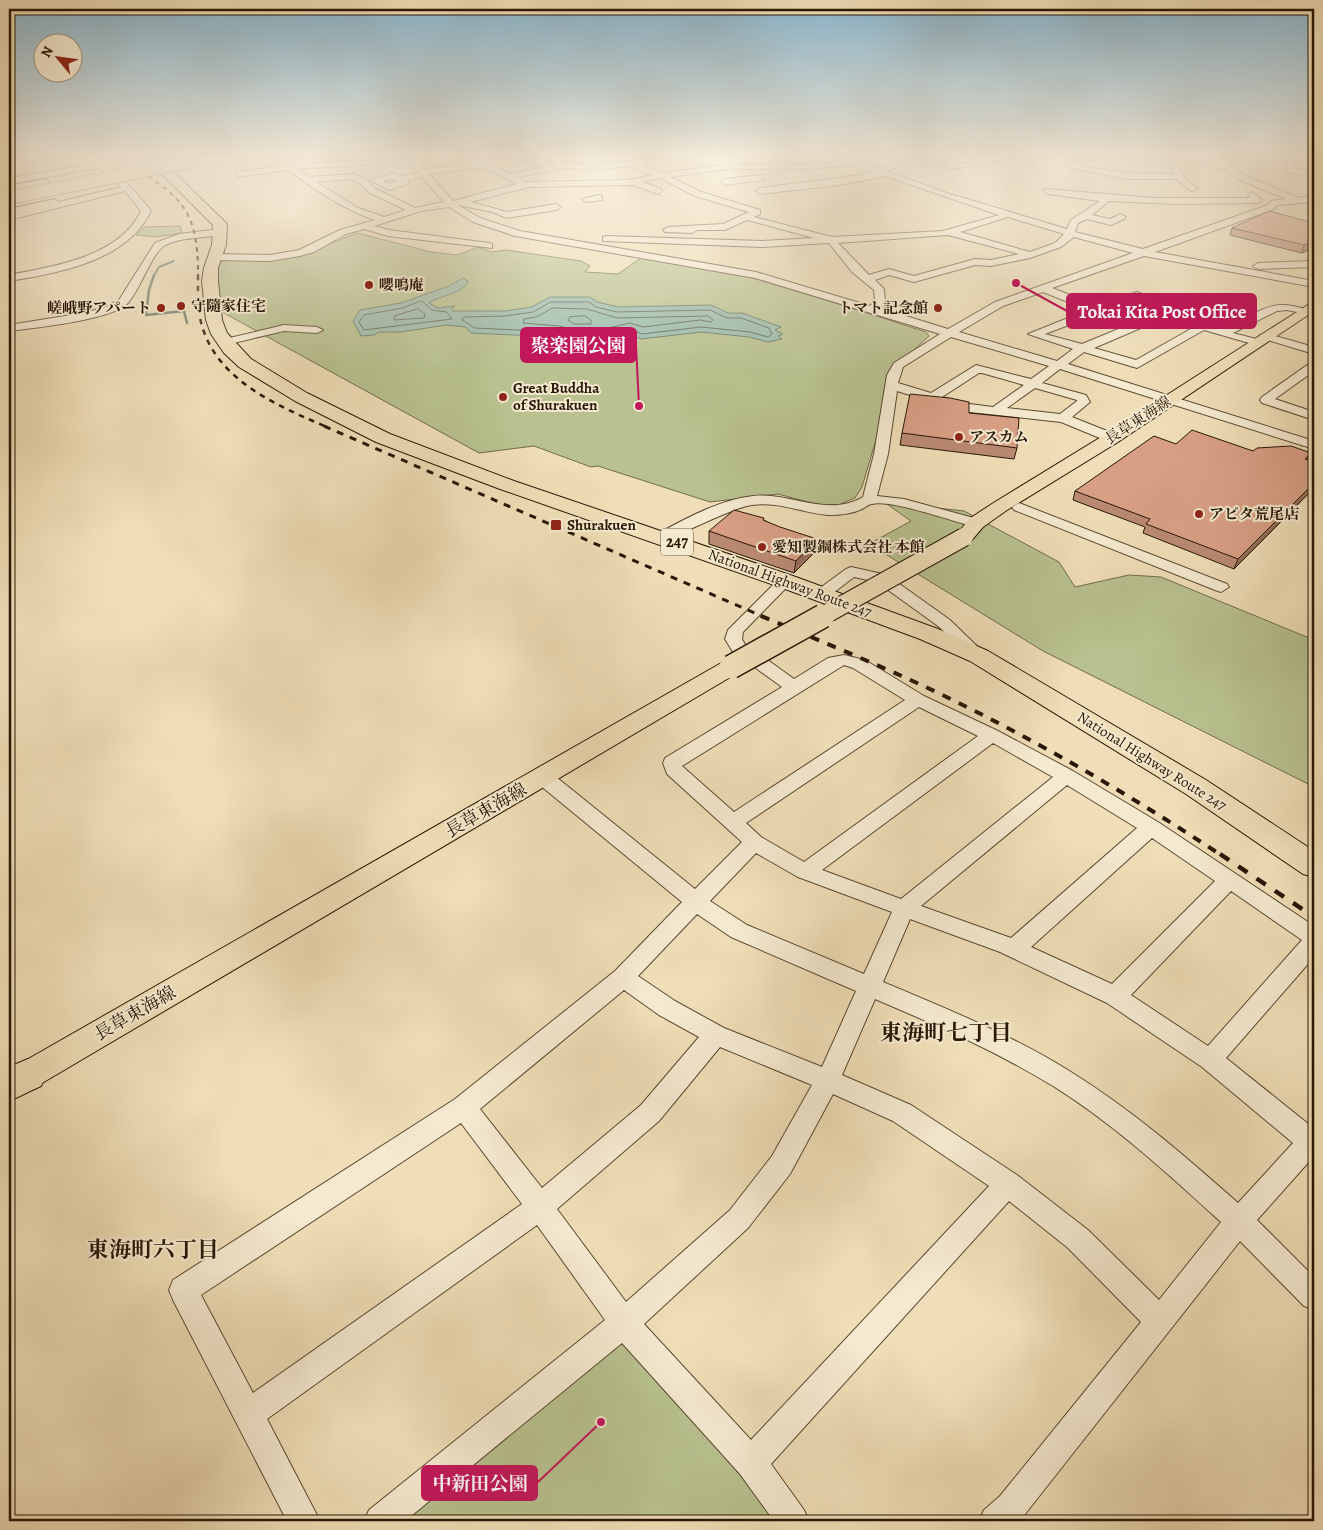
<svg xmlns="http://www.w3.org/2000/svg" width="1323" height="1530" font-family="Alegreya,'Noto Serif JP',serif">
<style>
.green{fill:#b8c18f;stroke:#706c4a}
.water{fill:#9abcad;stroke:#6c7a6a}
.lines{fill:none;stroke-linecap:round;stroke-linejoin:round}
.shore{stroke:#616a5a;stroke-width:1}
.stream-far1{stroke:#6c7a6a;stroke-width:2}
.stream{stroke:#6c7a6a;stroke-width:2.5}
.minor-casing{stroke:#5a4932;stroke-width:2}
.major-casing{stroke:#281706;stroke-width:2}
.highway-casing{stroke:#281706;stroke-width:2}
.minor{fill:#f5ead0;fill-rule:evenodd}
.major{fill:#efdeb7;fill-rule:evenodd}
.highway{fill:#efdeb7;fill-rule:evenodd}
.rail-far4{stroke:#281706;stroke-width:2;stroke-dasharray:4.5 4.5;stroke-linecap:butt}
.rail-far3{stroke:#281706;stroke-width:2.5;stroke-dasharray:5.5 5.5;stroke-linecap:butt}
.rail-far2{stroke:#281706;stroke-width:3;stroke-dasharray:7 7;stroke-linecap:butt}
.rail-far1{stroke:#281706;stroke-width:4;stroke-dasharray:9 9;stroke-linecap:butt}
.rail{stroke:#281706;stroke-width:4.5;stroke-dasharray:11 11;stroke-linecap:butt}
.major-bridge-far1-casing{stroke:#281706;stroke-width:20;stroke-linecap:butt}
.major-bridge-casing{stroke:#281706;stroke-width:26;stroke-linecap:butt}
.highway-bridge-casing{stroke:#281706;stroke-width:14;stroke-linecap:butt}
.major-bridge-far1{stroke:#efdeb7;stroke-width:18}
.major-bridge{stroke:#efdeb7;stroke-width:23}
.highway-bridge{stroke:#efdeb7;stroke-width:13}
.wall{fill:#ba8972;stroke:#281706}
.shaded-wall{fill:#976f5d;stroke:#281706}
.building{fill:#d89f85;stroke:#281706}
.poi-dot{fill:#8f2418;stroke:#f5ead0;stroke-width:2}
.labels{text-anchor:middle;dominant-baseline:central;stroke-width:4;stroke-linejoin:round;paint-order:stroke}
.far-poi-label{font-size:15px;font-weight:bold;fill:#281706;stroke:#f5ead0;text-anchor:start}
.far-street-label{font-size:15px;fill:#281706;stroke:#f5ead0}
.shield{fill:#f5ead0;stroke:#665643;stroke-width:1}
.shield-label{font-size:16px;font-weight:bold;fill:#281706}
.street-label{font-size:18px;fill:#281706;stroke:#f5ead0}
.near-neighbourhood-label{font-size:22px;font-weight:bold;fill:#281706;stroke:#f5ead0}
.leader{fill:none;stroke:#c2185b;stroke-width:2}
.callout-dot{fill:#c2185b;stroke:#f5ead0;stroke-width:2}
.callout{fill:#c2185b;stroke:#c2185b;stroke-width:2}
.callout-label{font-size:19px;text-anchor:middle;font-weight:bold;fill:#fff}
</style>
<rect width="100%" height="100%" fill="#efdeb7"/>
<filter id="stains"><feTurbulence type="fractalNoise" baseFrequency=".004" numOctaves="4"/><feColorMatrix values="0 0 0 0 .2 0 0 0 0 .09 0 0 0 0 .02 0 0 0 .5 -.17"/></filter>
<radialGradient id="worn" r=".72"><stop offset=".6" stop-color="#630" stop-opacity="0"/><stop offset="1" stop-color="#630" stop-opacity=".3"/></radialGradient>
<!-- green -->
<path class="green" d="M180,226L182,233L156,237L136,235L145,227Z
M357,233L431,252L457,255L479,247L491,252L506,250L581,261L590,266L585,272L618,274L641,258L737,273L771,282L926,332L929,336L898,365L862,487L855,498L838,505H819L778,494L710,502L598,466L591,467L534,446L479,453L213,307L219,262L230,259L296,257Z
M884,502L964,511L1059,562L1075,587L1129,575L1161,577L1314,640V787L1043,651L869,544L911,521Z
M624,1323L775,1521H380Z"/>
<!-- water -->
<path class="water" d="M463,278L467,280L468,283C458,295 442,295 429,303L438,308L455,306L451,309L453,311H505L532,307L550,297H590L597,302L618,307L711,305L728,313H742L781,327L775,330L783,334L778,336L782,339L768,342L749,337L701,332L641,339L631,334L587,344L569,342L557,337L471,333L466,327L446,325L401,332H379L374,335L361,336L353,321L360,310L401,303L449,286Z"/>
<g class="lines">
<!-- shore -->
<path class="shore" d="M422,301L432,310L447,312L452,319L364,330L359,322L364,315L402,308Z
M551,302H589L596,307L617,312L710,310L727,318H741L769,328L772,334L768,337L750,332L701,327L642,334L630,329L587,339L571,337L558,332L475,328L462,320L464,317L505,316L533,312Z
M553,308L587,309L617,318L708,316L713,320L711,322L700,320L643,327L630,323L586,333L559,326L523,323L524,319L536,317Z
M418,309L425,314L424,318L394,320L395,316Z
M585,316L591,320V324H574L568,320L570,317Z"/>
<!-- stream-far1 -->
<path class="stream-far1" d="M153,277L159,267L174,261"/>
<!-- stream -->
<path class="stream" d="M154,275L149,290L146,315L184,311L187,323"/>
<!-- minor casing -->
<g class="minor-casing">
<path id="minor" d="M85,156C106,156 138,194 151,211C127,261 59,273 9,281V275C55,266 119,257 141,211L125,191L9,220V214L121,187L99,168L9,184V178L94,164Z
M384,156H397C378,170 323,165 297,169L309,177L355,174L368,181L374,188L415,208L444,202L422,177L408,180V184L389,190L370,180L394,173L401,176L419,173L406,156H414L425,169L474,163L464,156H474L511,174L544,167L511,156H525L550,162L552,166C570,162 588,166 606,164C633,161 660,156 687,156L642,164L662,173L727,165H808L845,161L840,160L841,156L878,168L914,158L944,165H958L985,156H997L995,158L1017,156L981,166L977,164C948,173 943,165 916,163C907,162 895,168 886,171L950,194L1067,229L1071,220L1100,201L1048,194L1044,191L1045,189L1153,198H1250L1248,195L1252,192L1262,200L1258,203L1179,204L1109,201L1092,215L1110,219L1121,214L1126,217L1124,219L1111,225L1087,219L1078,223L1075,232L1143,249L1268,205L1271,201L1286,199L1238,179L1226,170L1168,156H1183L1218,164L1208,156H1217L1244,175L1299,198L1314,196V202L1277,205L1274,209L1155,252L1314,281V287L1144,256L1052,288L1098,306L1137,292L1220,329C1256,318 1266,295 1307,310V314L1287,310L1277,311L1233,333L1260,340L1262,342L1256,345L1204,330L1137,368L1084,352L1068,364L1314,441V449L1060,369L1042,383L1086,395L1090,402L1072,417L1117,435L1119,438L1117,441H1107L1061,422L961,411L897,391L888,454L877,496L904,499L981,520L983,523L981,526L976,527C954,522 891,499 872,504C868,504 865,508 862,509C852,514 839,515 828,515C803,513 778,501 752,505C728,508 669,543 657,540L655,537L657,534C687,518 719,500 753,496C791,492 827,518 863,497L874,454L887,375L894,363L940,334L755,278L515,236L473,222L449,207L421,211L374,226L389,230L489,243L492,244V248L388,236L364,229L346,234L314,252L300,256L270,261L215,260L210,257L215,254L270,255L299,250L340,230L375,220C342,209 316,190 288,170L239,177L235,174L236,172L288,165L301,159L305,161L304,163L368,161ZM855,165L875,173L760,188L756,191L760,194L840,185L885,176L999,215L943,231L832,237L754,217L760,214V210L701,192L670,177L727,169H808ZM628,166L653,175L629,180L525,182L518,177L562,168L604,169ZM483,167L517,184L453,201L429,174ZM660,178L695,196L749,212L723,224L668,227L663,230L665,232L692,233L697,230H725L747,220L814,238L762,241L606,236L603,237V241L762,247L829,243L852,272L874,290L875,301L870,306L756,272L520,231L480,218L458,205L493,212L506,218L556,210L561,207L556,204L507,212L471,202L528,187L633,185L658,194L662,191L661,189L643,182ZM351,179L362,185L368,192L406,210L384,217L358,208L316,182ZM393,179L398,181L390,184L383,181ZM1008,217L1064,234L1055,243L1030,252L960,232ZM948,235L1019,254L991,260L975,259L914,276L889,269L869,275L838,243ZM1074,237L1133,253L995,302L948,329L880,308L885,302L884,289L875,280L889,275L914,282L975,265L991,266L1030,258L1061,247ZM1043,292L1088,310L1028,334L1073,349L1057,361L959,332L1003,306ZM1137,299L1162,311L1082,344L1045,334ZM1171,315L1196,326L1136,360L1094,348ZM951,337L1049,366L1031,379L976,365L931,393L898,383L903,367ZM979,373H982L1024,385L993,407L962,403L942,397ZM1035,388L1077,400V401L1060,414L1007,408Z
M1088,156H1099L1080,166L1126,173L1174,174L1170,166L1126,156H1144L1176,162L1185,179L1198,189L1191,191L1176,179H1126L1067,167Z
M1256,156L1314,157V161L1296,160L1294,169L1314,171V175L1286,173L1287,160L1260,158Z
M761,175L764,176V180L725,185L721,182L725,179Z
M599,195L602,196V200L586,202L582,199Z
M220,229L223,230V234C204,239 182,236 164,246C152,253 139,292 127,304C110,320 34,328 9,331V325L84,313L106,307L119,300L155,243L179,234Z
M1314,261V267L1258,269L1253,266L1258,263Z
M284,325L317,327L323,330L317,333L284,331L225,345L219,342L221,340Z
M1265,333L1314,347V354L1261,338L1259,336Z
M1310,363H1314V371L1275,399L1314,412V420L1262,403L1260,400L1262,397Z
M1019,503L1227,584L1229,587L1221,592L1215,590L1014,510L1012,507Z
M851,567L887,575L950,620L987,656L985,660H973L938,626L877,582L854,577L828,597H816L814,594L816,591L846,569Z
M785,576L793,581L790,584L743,632L742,639L747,648L745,652H733L725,639L728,630L780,578Z
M844,655L865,660L924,696L998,731L1073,771L1158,822L1314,926V957L1226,1058L1312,1127L1314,1126V1156L1257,1220L1314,1277V1310L1304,1306L1240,1241L1022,1518L1019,1521H979L984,1510L1000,1496L1141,1322L1068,1248L1009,1201L771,1464L804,1510L809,1521H774L740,1474L622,1343L405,1521H364L369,1510L605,1320L537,1225L267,1419L320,1521H287L173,1300L169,1290L173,1280L455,1099L615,971L682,902L536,782L534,777L536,772L543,770L550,772L695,889L742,842L667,774L663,763L665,758L782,687L757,669L754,665L757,661H769L794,679L828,658ZM844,665L853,668L905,700L734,812L682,766ZM919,707L978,736L804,862L761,837L746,823ZM993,743L1053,777L901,899L822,870ZM1067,785L1137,828L1011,938L921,906ZM1152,838L1215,881L1112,984L1031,947ZM756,853L798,877L892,912L864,974L747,925L710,901ZM1231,891L1302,940L1208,1046L1131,995ZM697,914L731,937L856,991L822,1067L724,1028L675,1001L638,976ZM910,919L1000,952L1107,1003L1202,1067L1293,1143L1238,1203C1184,1155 1132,1110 1071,1072C1012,1035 947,1009 883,982ZM624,990L659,1015L699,1037L641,1105L542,1188L480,1109ZM875,999C936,1025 996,1051 1053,1086C1114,1124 1168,1174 1221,1222L1159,1300L1088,1230L1017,1175L911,1105L842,1075ZM720,1047L812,1085L772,1156L730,1210L626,1302L557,1209L659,1121ZM833,1094L893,1121L989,1186L751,1440L644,1324L748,1228L790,1174ZM461,1123L522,1204L253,1393L201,1295Z"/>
</g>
<!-- major casing -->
<g class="major-casing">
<path id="major" d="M1314,301V311L1118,442L1007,510L983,527L971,541H957L955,537L969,519L995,502L1106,434Z
M731,660L739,662L742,667L739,672L20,1096L9,1100V1070L723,662Z"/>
</g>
<!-- highway casing -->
<g class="highway-casing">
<path id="highway" d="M144,156H157L227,224L226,245L218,268V281L222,320L227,333L251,359L307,393L390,434L514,481L793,576L938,629L988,651L1206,780L1314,851V877L1303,874L1186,794L970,661L920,639L777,586L500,489L376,442L295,401L239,367L224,353L211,334L206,320L202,281L204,268L212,245L213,225Z
M43,179L47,180L49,183L47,186L9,194V186Z
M54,199L61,203L59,206L9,217V209Z
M28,1059L41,1064L46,1075L41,1086L9,1101V1067Z"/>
</g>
<!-- minor -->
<use href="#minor" class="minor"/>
<!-- major -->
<use href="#major" class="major"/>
<!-- highway -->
<use href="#highway" class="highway"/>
<!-- rail-far4 -->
<path class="rail-far4" d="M118,156C175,195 199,201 198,277"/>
<!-- rail-far3 -->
<path class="rail-far3" d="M198,275C198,292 197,312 203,329C220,382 280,407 327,427"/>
<!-- rail-far2 -->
<path class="rail-far2" d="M324,426L764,617"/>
<!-- rail-far1 -->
<path class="rail-far1" d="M761,616C809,636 857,656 904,677C1014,727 1121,789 1221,855"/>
<!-- rail -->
<path class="rail" d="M1220,854L1314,917"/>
<!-- major-bridge-far1 casing -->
<g class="major-bridge-far1-casing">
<path id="major-bridge-far1" d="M821,617L964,537"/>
</g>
<!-- major-bridge casing -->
<g class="major-bridge-casing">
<path id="major-bridge" d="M731,667L823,616"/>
</g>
<!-- highway-bridge casing -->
<g class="highway-bridge-casing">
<path id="highway-bridge" d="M9,198L218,156"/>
</g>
<!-- major-bridge-far1 -->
<use href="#major-bridge-far1" class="major-bridge-far1"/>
<!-- major-bridge -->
<use href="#major-bridge" class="major-bridge"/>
<!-- highway-bridge -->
<use href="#highway-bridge" class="highway-bridge"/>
</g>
<!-- wall -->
<path class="wall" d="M1314,223V247L1302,253L1230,235L1232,228Z
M969,413L1017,448L1014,459L900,445L902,433Z
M1176,444L1253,451L1308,460L1314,461V488L1234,569L1143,533L1145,527L1073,500L1075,491Z
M764,520L816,551L794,573L709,544V531Z"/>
<!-- shaded-wall -->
<path class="shaded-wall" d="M1314,241V247L1302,253L1304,245Z
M1311,453L1308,461L1305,459Z
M1314,483V488L1234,569L1238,559Z
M817,539L816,551L794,573L796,561Z"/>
<!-- building -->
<path class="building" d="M1269,211L1314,223V241L1304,245L1232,228Z
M910,394L950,398L969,402V413L1019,418L1017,448L902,433Z
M1192,430L1253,451L1257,448L1291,446L1311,453L1305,459L1314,461V464L1311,467L1314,468V483L1238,559L1146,524L1150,519L1075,491L1154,436L1176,444Z
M734,510L764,518L763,520L780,527L817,539L796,561L709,531Z"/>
<!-- sky -->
<linearGradient id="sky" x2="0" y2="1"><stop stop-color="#89b7d0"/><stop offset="0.42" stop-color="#f8f0df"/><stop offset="1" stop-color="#f8f0df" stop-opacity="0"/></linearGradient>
<rect width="1323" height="370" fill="url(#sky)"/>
<!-- markers -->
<g class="poi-dot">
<circle cx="369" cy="285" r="5"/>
<circle cx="181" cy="306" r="5"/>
<circle cx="161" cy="308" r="5"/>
<circle cx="938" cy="308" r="5"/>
<circle cx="503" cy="397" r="5"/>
<circle cx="959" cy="437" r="5"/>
<circle cx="1199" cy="514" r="5"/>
<rect x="550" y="519" width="12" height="12" rx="2.5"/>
<circle cx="762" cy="547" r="5"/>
</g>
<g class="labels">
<!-- far-poi labels -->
<g class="far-poi-label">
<text x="379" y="285">嚶鳴庵</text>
<text x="191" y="306">守隨家住宅</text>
<text x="151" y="308" text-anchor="end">嵯峨野アパート</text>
<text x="928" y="308" text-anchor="end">トマト記念館</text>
<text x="513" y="388">Great Buddha<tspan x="513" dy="17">of Shurakuen</tspan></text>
<text x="969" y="437">アスカム</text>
<text x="1209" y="514">アピタ荒尾店</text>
<text x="567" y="525">Shurakuen</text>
<text x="772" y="547">愛知製鋼株式会社 本館</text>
</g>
<!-- far-street labels -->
<g class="far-street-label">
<text transform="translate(1138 420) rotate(-33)">長草東海線</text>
<text transform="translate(790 583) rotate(20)">National Highway Route 247</text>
<text transform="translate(1152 761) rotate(32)">National Highway Route 247</text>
</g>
<!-- shield labels -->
<rect class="shield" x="661" y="528.5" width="32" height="27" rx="4"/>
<g class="shield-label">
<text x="677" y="542">247</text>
</g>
<!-- street labels -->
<g class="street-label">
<text transform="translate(486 810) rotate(-30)">長草東海線</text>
<text transform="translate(135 1013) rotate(-30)">長草東海線</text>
</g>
<!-- near-neighbourhood labels -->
<g class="near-neighbourhood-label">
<text x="946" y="1033">東海町七丁目</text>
<text x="153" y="1250">東海町六丁目</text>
</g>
</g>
<!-- callouts -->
<path class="leader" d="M1016 283L1067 311M639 406L636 345M601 1422L537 1483"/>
<g class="callout-dot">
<circle cx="1016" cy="283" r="5"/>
<circle cx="639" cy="406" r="5"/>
<circle cx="601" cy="1422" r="5"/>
</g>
<g class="callout">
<rect x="1067" y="294" width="189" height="34" rx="5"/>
<rect x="521" y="328" width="115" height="34" rx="5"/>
<rect x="422" y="1466" width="115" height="34" rx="5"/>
</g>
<g class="callout-label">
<text x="1162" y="318">Tokai Kita Post Office</text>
<text x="578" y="352">聚楽園公園</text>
<text x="480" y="1490">中新田公園</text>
</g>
<!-- margin -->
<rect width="1323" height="1530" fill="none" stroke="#efdeb7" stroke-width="30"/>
<rect x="10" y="10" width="1303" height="1510" fill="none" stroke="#281706" stroke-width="2.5"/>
<rect x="15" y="15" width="1293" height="1500" fill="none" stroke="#281706"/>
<!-- north arrow -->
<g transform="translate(58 58) rotate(299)"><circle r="24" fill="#f5ead0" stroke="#a3967f"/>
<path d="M0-4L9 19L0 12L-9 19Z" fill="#8f2418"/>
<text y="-8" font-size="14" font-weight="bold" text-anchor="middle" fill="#281706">N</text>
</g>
<rect width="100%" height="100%" filter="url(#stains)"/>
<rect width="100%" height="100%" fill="url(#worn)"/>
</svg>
